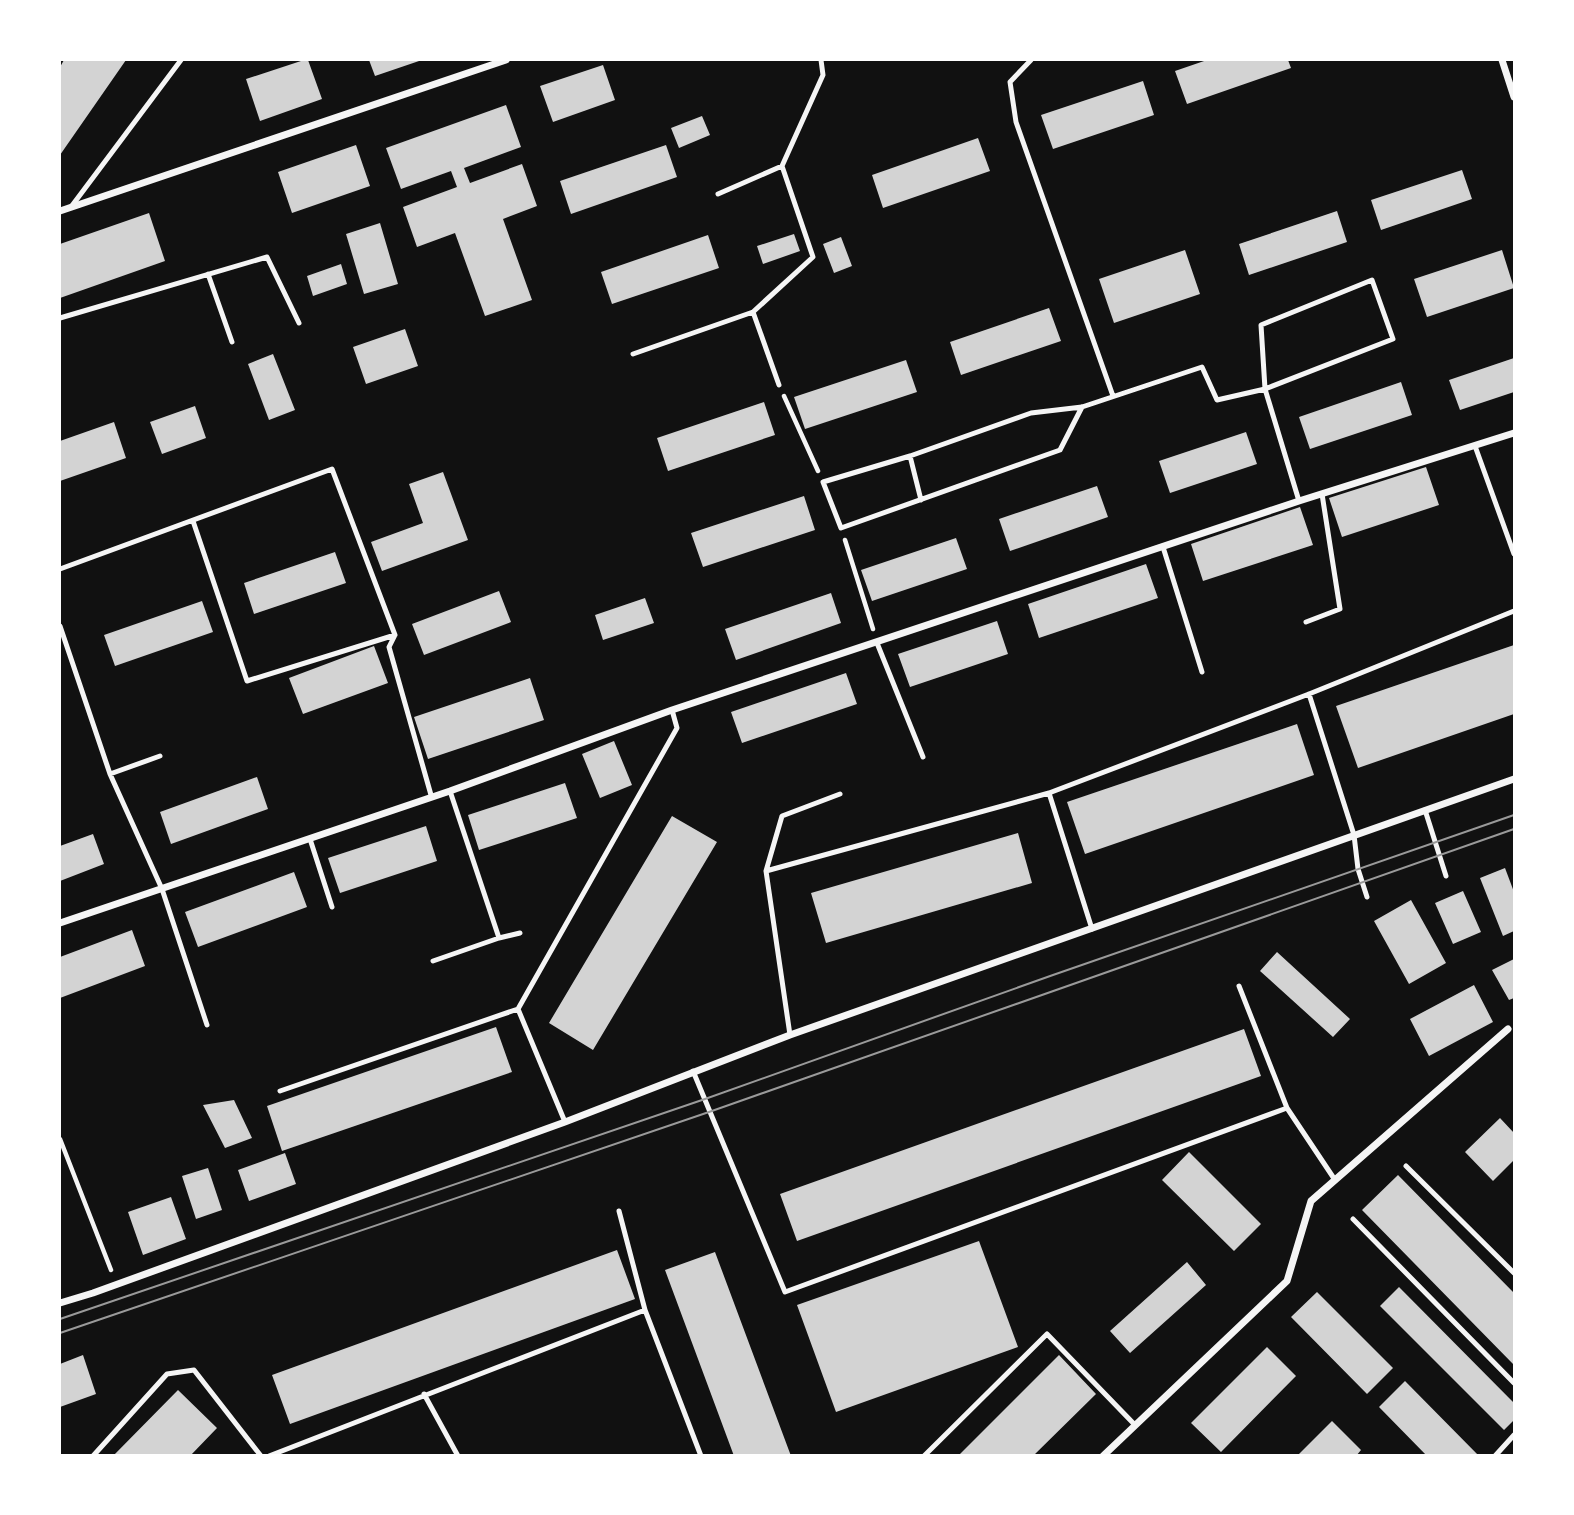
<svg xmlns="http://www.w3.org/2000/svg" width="1574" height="1515" font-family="'Libre Baskerville',serif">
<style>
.building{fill:#d3d3d3}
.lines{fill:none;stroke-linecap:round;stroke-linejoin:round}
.path{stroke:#f5f5f5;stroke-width:4.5}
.service{stroke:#f5f5f5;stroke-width:5}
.minor{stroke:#f5f5f5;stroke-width:7}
.tram{stroke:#9a9a9a;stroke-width:2}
</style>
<rect width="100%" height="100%" fill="#111"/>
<!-- building -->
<path class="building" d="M64,60H126L60,155V67Z
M304,60H308L322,99L260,121L246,79Z
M369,60H422L375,76Z
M1207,60H1288L1291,68L1187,104L1175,71Z
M603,65L615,100L553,122L540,86Z
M1143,81L1154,115L1053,149L1041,115Z
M506,105L521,147L464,168L470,183L522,164L537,206L503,219L532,300L485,316L455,233L417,247L403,207L457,187L451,171L401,189L386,148Z
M702,116L710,135L679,148L671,128Z
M978,138L990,171L883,208L872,175Z
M356,145L370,186L292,213L278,172Z
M666,145L677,177L571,214L560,181Z
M1462,170L1472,199L1381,230L1371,200Z
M1337,211L1347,242L1249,275L1239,244Z
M149,213L165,261L60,298V244Z
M380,223L398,284L364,294L346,234Z
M794,234L800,251L763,264L757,246Z
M708,235L719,268L612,304L601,272Z
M841,237L852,266L834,273L823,244Z
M1185,250L1200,294L1114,323L1099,279Z
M1502,250L1514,288L1427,317L1414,279Z
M341,264L347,284L313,296L307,276Z
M1049,308L1061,341L961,375L950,342Z
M405,329L418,366L366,384L353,347Z
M273,354L295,410L269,420L248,364Z
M1514,358V392L1460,410L1449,380Z
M906,360L917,392L805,429L794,397Z
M1401,382L1412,415L1310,449L1299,417Z
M764,402L775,435L668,471L657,438Z
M195,406L206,438L162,454L150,422Z
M114,422L126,458L60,481V441Z
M1246,432L1257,464L1170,493L1159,461Z
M1426,467L1439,505L1342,537L1329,498Z
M443,472L468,540L382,571L371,542L423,523L409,484Z
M1097,486L1108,517L1010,551L999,519Z
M804,496L815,530L703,567L691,533Z
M1300,507L1313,545L1203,581L1191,544Z
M956,538L967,569L872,601L861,570Z
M335,552L346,583L254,614L244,583Z
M1146,564L1158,598L1039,638L1028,604Z
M499,591L511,622L424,655L412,624Z
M831,593L841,623L736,660L725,629Z
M645,598L654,623L603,640L595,615Z
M202,601L213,632L115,666L104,635Z
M997,621L1008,654L910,687L898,654Z
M1514,645V714L1358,768L1336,706Z
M374,646L388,683L303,714L289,678Z
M846,673L857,704L742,743L731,712Z
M530,678L544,720L428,759L414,717Z
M1297,724L1314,775L1085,854L1067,802Z
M614,741L632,785L600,798L582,754Z
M257,777L268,809L171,844L160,812Z
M565,783L577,818L479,850L468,815Z
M672,816L717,842L593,1050L549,1023Z
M426,826L437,861L340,893L328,858Z
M1018,833L1032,883L826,943L811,893Z
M93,834L104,864L60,881V846Z
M1505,868L1514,892V931L1503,936L1480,878Z
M294,872L307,907L198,947L185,912Z
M1463,891L1481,932L1453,944L1435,903Z
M1411,900L1446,963L1409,984L1374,921Z
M132,930L145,966L60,998V957Z
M1277,952L1350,1019L1333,1037L1260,971Z
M1514,959V998L1509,1000L1492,970Z
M1474,985L1493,1022L1429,1056L1410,1019Z
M496,1027L512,1072L282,1151L267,1106Z
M1244,1029L1261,1076L797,1241L780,1194Z
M234,1100L252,1138L225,1148L203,1105Z
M1500,1118L1514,1133V1160L1493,1181L1465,1152Z
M1189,1152L1261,1224L1234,1251L1162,1180Z
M285,1153L296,1184L249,1201L238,1170Z
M208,1168L222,1210L196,1219L182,1176Z
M1398,1175L1514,1293V1365L1362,1210Z
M171,1197L186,1239L143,1255L128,1212Z
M979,1241L1018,1347L836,1412L797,1305Z
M617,1250L635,1299L290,1424L272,1375Z
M715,1252L791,1456H734L665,1270Z
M1187,1262L1206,1285L1130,1353L1110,1331Z
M1399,1287L1514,1403V1420L1504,1430L1380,1306Z
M1317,1292L1393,1368L1367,1394L1291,1317Z
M1267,1347L1296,1376L1221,1452L1191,1423Z
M83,1355L96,1394L60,1407V1364Z
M1059,1355L1096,1394L1033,1456H958Z
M1405,1381L1479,1456H1427L1379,1407Z
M178,1390L217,1428L190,1456H113Z
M1332,1421L1361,1450L1356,1456H1297Z"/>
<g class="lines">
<!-- path -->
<path class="path" d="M784,396L818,471
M845,540L873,629
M60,1139L111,1270"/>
<!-- service -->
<path class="service" d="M1031,60L1010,82L1016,122L1113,396
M718,194L782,166
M71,207L181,60
M208,274L232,342
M753,312L779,385
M60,318L267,257L299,323
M633,354L753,312L813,257L782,166L823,75L821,60
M1082,407L1060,450L841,528L823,482L910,456L1031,413L1082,407L1202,367L1217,400L1265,389L1261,325L1372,280L1393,339L1265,389L1299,501
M1475,446L1514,554
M910,456L921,500
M193,521L247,681L395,635
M1163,547L1202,672
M60,569L332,469L395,635L389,647L431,795
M1306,622L1340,609L1322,494
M60,626L110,774L162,889L207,1025
M877,643L923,757
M1309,694L1354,835L1358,869L1367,897
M110,774L160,756
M450,791L499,938L520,933
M1049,793L1309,694L1514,611
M1425,810L1446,876
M310,839L332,907
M766,871L782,816L840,794
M433,961L499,938
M1239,986L1287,1108
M790,1035L766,871L1049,793L1092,929
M693,1071L785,1292L1287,1108L1335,1180
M280,1091L518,1009
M565,1122L518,1009L677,728L672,710
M1406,1166L1514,1273
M619,1211L645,1310
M1353,1219L1514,1383
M424,1394L458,1456
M93,1456L167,1374L194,1370L261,1456
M269,1456L645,1310L701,1456
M924,1456L1047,1334L1135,1425
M1495,1456L1514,1435"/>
<!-- minor -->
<path class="minor" d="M1502,60L1514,97
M60,211L506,60
M60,923L450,791L672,710L1299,501L1514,433
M60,1303L93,1293L565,1122L790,1035L1514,779
M1103,1456L1287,1281L1311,1201L1508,1029"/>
<!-- tram -->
<path class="tram" d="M60,1319L705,1099L1053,975L1514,815
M60,1333L709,1112L1514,829"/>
</g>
<!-- border -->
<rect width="1574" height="1515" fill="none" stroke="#ffffff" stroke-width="122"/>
</svg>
